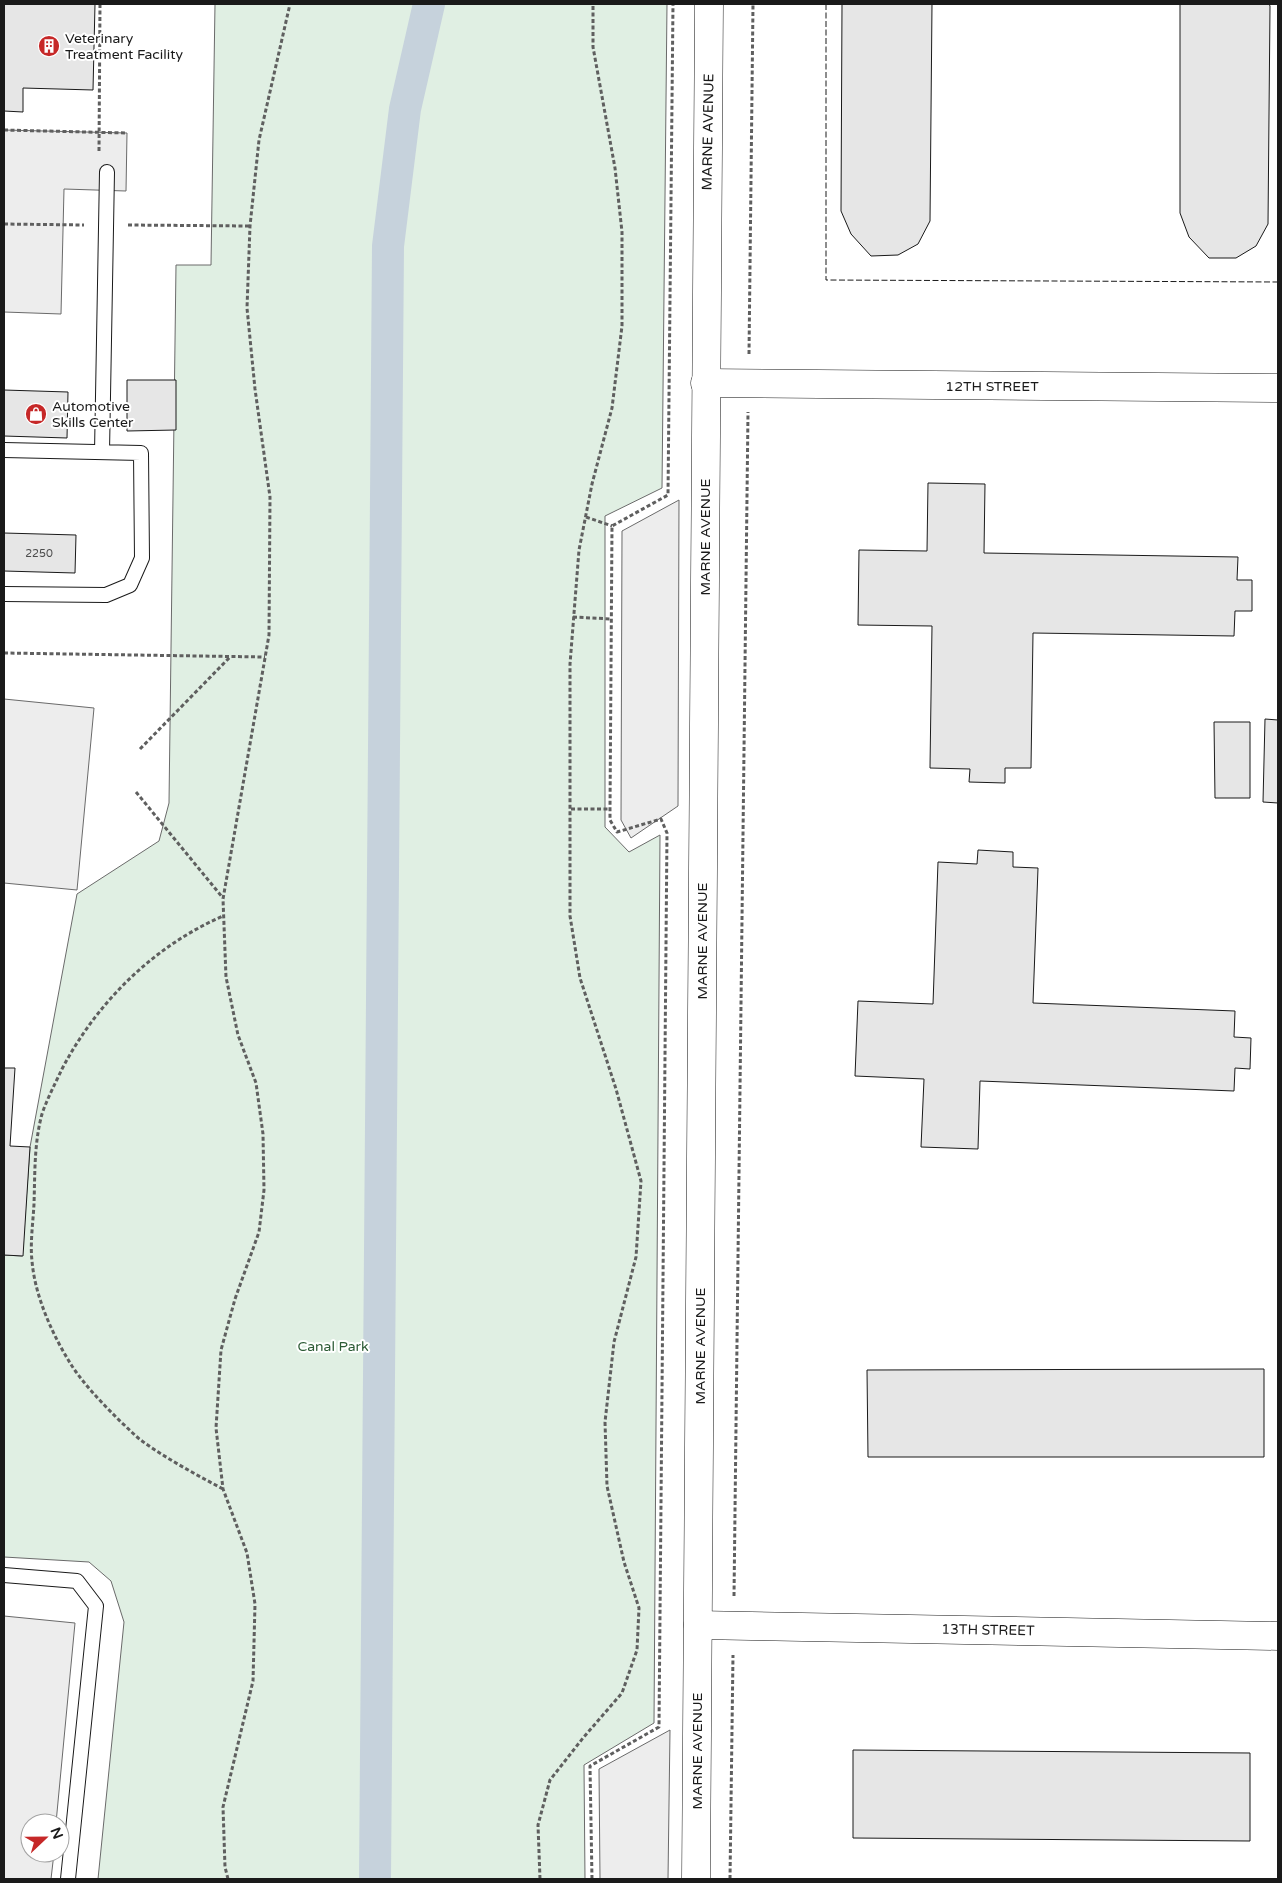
<svg xmlns="http://www.w3.org/2000/svg" width="1282" height="1883" font-family="'Varela Round',sans-serif">
<style>
.green{fill:#e0efe3;stroke:#6a6a6a}
.parking{fill:#ededed;stroke:#6a6a6a}
.lines{fill:none;stroke-linecap:round;stroke-linejoin:round}
.canal{stroke:#c6d2dc;stroke-width:32}
.building{fill:#e6e6e6;stroke:#1a1a1a}
.service-casing{stroke:#1a1a1a;stroke-width:16}
.minor-casing{stroke:#1a1a1a;stroke-width:29}
.tertiary-casing{stroke:#1a1a1a;stroke-width:29}
.path{stroke:#5f5f5f;stroke-width:3;stroke-dasharray:4 2.5;stroke-linecap:butt}
.service{stroke:#fff;stroke-width:14}
.minor{stroke:#fff;stroke-width:28}
.tertiary{stroke:#fff;stroke-width:28}
.fence{stroke:#1a1a1a;stroke-width:1;stroke-dasharray:6 2.5;stroke-linecap:butt}
.labels{text-anchor:middle;dominant-baseline:central;stroke-width:4;stroke-linejoin:round;paint-order:stroke}
.number-label{font-size:11px;fill:#4d4d4d}
.poi-label{font-size:14px;fill:#1a1a1a;stroke:#fff;text-anchor:start}
.street-label{font-size:14px;fill:#1a1a1a;stroke:#fff}
.park-label{font-size:14px;fill:#2b5a34;stroke:#fff}
</style>
<rect width="100%" height="100%" fill="#fff"/>
<!-- green -->
<path class="green" d="M215,4H667L662,488L605,516V827L629,852L660,835L654,1723L584,1765L585,1879H98L124,1622L111,1581L89,1562L4,1557V1255L22,1256L30,1147L77,894L159,841L169,803L176,265H211Z"/>
<!-- parking -->
<path class="parking" d="M4,130L127,133L126,191L64,189L61,314L4,312Z
M679,500L678,806L631,838L621,820L622,531Z
M4,699L94,708L77,890L4,883Z
M4,1616L75,1623L56,1823H30V1853H54L51,1879H4Z
M670,1730L668,1879H600L599,1769Z"/>
<g class="lines">
<!-- canal -->
<path class="canal" d="M375,1879L388,246L405,109L429,4"/>
</g>
<!-- building -->
<path class="building" d="M4,4H95L93,90L23,88V112L4,111Z
M842,4H932L930,221L918,244L898,255L871,256L851,234L841,211Z
M1180,4H1269L1270,6L1268,224L1256,246L1236,258H1209L1189,237L1180,213Z
M127,380H176V430L127,431Z
M4,390L68,392L67,438L4,436Z
M928,483L985,484L984,553L1238,557L1237,580H1252V611H1235L1234,636L1033,633L1031,768H1005V783L969,782L970,769L930,768L932,626L858,625L859,550L927,551Z
M4,533L76,535L75,573L4,571Z
M1265,719L1278,720V803L1263,802Z
M1214,722H1250V798H1215Z
M978,850L1013,852V867L1038,868L1033,1003L1235,1011L1234,1037L1251,1038L1250,1069L1235,1068L1234,1091L980,1081L978,1149L921,1147L924,1079L855,1076L858,1001L933,1004L938,862L977,864Z
M4,1068H15L10,1146L30,1147L23,1256L4,1255Z
M1264,1369V1457H868L867,1370Z
M853,1750L1250,1753V1841L853,1838Z"/>
<g class="lines">
<!-- service casing -->
<g class="service-casing">
<path id="service" d="M4,450L141,453L142,558L130,585L106,595L4,594
M102,452L107,172
M4,1575L77,1581L96,1606L68,1879"/>
</g>
<!-- minor casing -->
<g class="minor-casing">
<path id="minor" d="M705,383L1278,388
M698,1625L1278,1636"/>
</g>
<!-- tertiary casing -->
<g class="tertiary-casing">
<path id="tertiary" d="M696,1879L709,4"/>
</g>
<!-- path -->
<path class="path" d="M4,130L127,133
M99,151L100,4
M4,224L84,225
M128,225L250,226
M749,354L753,4
M586,517L612,526
M573,617L611,619
M4,653L265,657
M140,749L230,657
M136,792L223,898
M571,809H610
M223,1489C195,1474 167,1459 142,1441C135,1436 129,1429 122,1423C104,1405 86,1387 72,1366C53,1336 35,1297 32,1261C30,1243 33,1223 34,1204C35,1174 34,1143 42,1114C47,1099 55,1084 62,1069C97,1002 154,946 223,916
M734,1596L748,412
M228,1879L225,1867L223,1807L253,1681L255,1604L247,1553L223,1489L216,1428L221,1350L235,1299L259,1232L264,1190L263,1134L256,1083L238,1035L226,977L223,899L269,635L270,497L255,389L247,308L250,226L259,140L290,4
M540,1879L538,1825L550,1780L583,1738L622,1693L637,1650L639,1608L624,1562L607,1486L605,1422L614,1342L636,1257L641,1181L616,1089L580,978L570,916V664L579,550L592,484L612,408L622,326V232L615,168L593,47V4
M592,1879L590,1766L659,1727L667,833L661,819L617,832L610,820V809L612,526L668,495L673,4
M730,1879L733,1655"/>
<!-- service -->
<use href="#service" class="service"/>
<!-- minor -->
<use href="#minor" class="minor"/>
<!-- tertiary -->
<use href="#tertiary" class="tertiary"/>
<!-- fence -->
<path class="fence" d="M826,4V280L1278,282"/>
</g>
<!-- icons -->
<defs>
<g id="building-disc" transform="scale(1.125)"><circle r="9.5" fill="#c62828" stroke="#fff"/><path d="M-4-6H4V6H1V3H-1V6H-4ZM-2.5-4.3h1.7v1.8h-1.7ZM.8-4.3h1.7v1.8H.8ZM-2.5-1h1.7V.8h-1.7ZM.8-1h1.7V.8H.8Z" fill="#fff"/></g>
<g id="shop-disc" transform="scale(1.125)"><circle r="9.5" fill="#c62828" stroke="#fff"/><path d="M-5-2.5h2.3a2.7 3.5 0 0 1 5.4 0H5L5.5 6h-11ZM-1.5-2.5h3a1.5 2.3 0 0 0-3 0Z" fill="#fff"/></g>
</defs>
<g fill-rule="evenodd">
<use href="#building-disc" x="49" y="46"/>
<use href="#shop-disc" x="36" y="414"/>
</g>
<g class="labels">
<!-- number labels -->
<g class="number-label">
<text x="39" y="553">2250</text>
</g>
<!-- poi labels -->
<g class="poi-label">
<text x="65" y="38">Veterinary<tspan x="65" dy="16">Treatment Facility</tspan></text>
<text x="52" y="406">Automotive<tspan x="52" dy="16">Skills Center</tspan></text>
</g>
<!-- street labels -->
<g class="street-label">
<text transform="translate(708 132) rotate(-89)">MARNE AVENUE</text>
<text x="992" y="386">12TH STREET</text>
<text transform="translate(705 537) rotate(-90)">MARNE AVENUE</text>
<text transform="translate(702 941) rotate(-90)">MARNE AVENUE</text>
<text transform="translate(700 1346) rotate(-90)">MARNE AVENUE</text>
<text transform="translate(988 1630) rotate(1)">13TH STREET</text>
<text transform="translate(697 1751) rotate(-90)">MARNE AVENUE</text>
</g>
<!-- park labels -->
<g class="park-label">
<text x="333" y="1346">Canal Park</text>
</g>
</g>
<!-- border -->
<rect width="1282" height="1883" fill="none" stroke="#1a1a1a" stroke-width="10"/>
<!-- north arrow -->
<g transform="translate(45 1838) rotate(68)"><circle r="24" fill="#ffffff" stroke="#a3a3a3"/>
<path d="M0-4L9 19L0 12L-9 19Z" fill="#c62828"/>
<text y="-8" font-size="14" font-weight="bold" text-anchor="middle" fill="#1a1a1a">N</text>
</g>
</svg>
